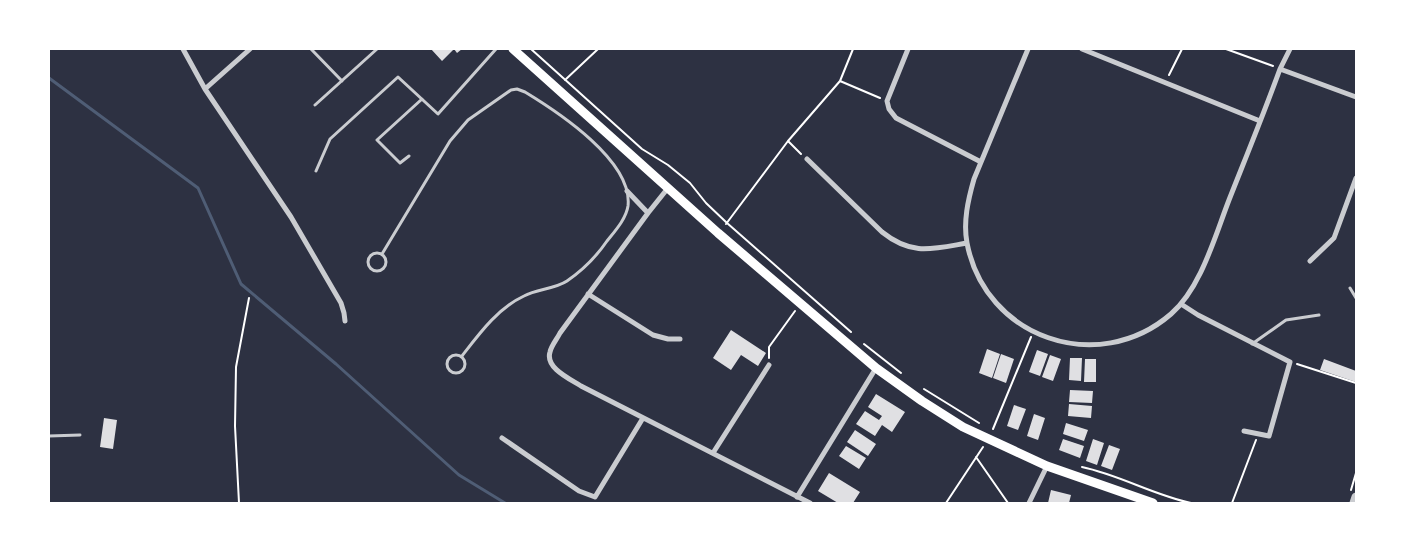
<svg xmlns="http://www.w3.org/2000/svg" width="1405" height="552" font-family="Inter,sans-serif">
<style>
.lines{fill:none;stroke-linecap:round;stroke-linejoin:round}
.stream{stroke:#4f5d75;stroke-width:3}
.building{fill:#e0e0e3}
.path{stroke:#fff;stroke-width:2}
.service{stroke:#caccd0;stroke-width:3}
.minor{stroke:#caccd0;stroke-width:5}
.tertiary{stroke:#caccd0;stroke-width:9}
.secondary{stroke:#fff;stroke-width:9}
</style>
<rect width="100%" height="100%" fill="#2d3142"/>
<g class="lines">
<!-- stream -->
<path class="stream" d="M49,78L198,188L241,284L336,364L459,475L505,503"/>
</g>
<!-- building -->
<path class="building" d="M431,49H462L457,53L454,49L442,61Z
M731,330L766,353L758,366L741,355L731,370L713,358Z
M987,349L1000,354L992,378L979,373Z
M1037,350L1048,354L1040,376L1029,372Z
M1001,354L1014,359L1006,383L993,378Z
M1050,355L1061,359L1053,381L1042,377Z
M1070,358H1082L1081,381L1069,380Z
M1085,359H1096V382H1084Z
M1324,359L1356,371V382L1320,370Z
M1070,390L1093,391L1092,403L1069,402Z
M876,394L905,412L892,432L882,425L875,436L856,424L865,411L879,420L882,416L868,407Z
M1069,404L1092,406L1091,418L1068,416Z
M1014,405L1026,409L1018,430L1007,426Z
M1034,414L1045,418L1038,440L1027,436Z
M104,418L117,420L113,449L100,447Z
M1066,423L1088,430L1084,441L1063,434Z
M855,430L876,444L868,456L847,442Z
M1063,439L1084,446L1080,458L1059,450Z
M1093,439L1104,443L1097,465L1086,461Z
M1109,445L1120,449L1112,470L1101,466Z
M846,446L866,458L859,469L839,456Z
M829,473L860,492L853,503H838L818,491Z
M1051,490L1071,495L1069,503H1048Z"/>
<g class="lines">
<!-- path -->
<path class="path" d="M531,49L642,149L668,165L690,183L706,203L727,223L851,332
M1226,49L1273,66
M1169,75L1182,49
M565,80L598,49
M840,81L880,98
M788,141L801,154
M726,224L788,141L840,81L853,49
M864,344L901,373
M769,358V347L795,311
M1297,364L1356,383
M924,389L979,423
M993,429L1031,337
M976,457L1008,503
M1082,467C1120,475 1153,495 1191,503
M1351,490L1356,473
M239,503L235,426L236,367L249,298
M946,503L983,447
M1232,503L1256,440"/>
<!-- service -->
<path class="service" d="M311,49L342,81
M315,105L377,49
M409,156L400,163L377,140L422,99
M316,171L330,139L398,77L438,114L496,49
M368 262a9 9 0 1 1 18 0a9 9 0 1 1-18 0Z
M382,254L450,141L468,120L511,90L517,89L525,92C558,112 633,161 628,206C626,219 615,231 607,241C596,257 583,270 567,281C555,289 537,289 524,296C498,308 479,334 462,356
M1350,288L1356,298
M1252,344L1286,320L1319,315
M447 364a9 9 0 1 1 18 0a9 9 0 1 1-18 0Z
M49,436L80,435"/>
<!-- minor -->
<path class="minor" d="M183,49L205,89L291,217L341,303L344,313L345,321
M908,49L887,101L889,109L896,118L981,162
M1028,49L974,179C968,200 963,222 967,243C985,338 1098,377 1171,314C1201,288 1215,236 1229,200C1246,157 1264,113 1280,69L1290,49
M1082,49L1260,121
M1280,69L1356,97
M205,89L250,49
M807,159L882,232C912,256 932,249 967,243
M668,188L648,213L560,333C557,339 551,346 550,352C545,368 570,379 581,386L810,503
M627,191L648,213
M1310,261L1334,238L1356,178
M588,294L653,335L668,339H680
M1181,304L1198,315L1290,362L1269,436L1244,431
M502,438L579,491L595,497L643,418
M713,453L769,365
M797,497L876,368
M1029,503L1047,466"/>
<!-- tertiary -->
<path class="tertiary" d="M1354,503L1356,497"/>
<!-- secondary -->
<path class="secondary" d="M513,49L718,233L876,368L922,401L963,427L1047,466L1153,503"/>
</g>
<!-- border -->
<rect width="1405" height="552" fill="none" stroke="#ffffff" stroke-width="100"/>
</svg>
